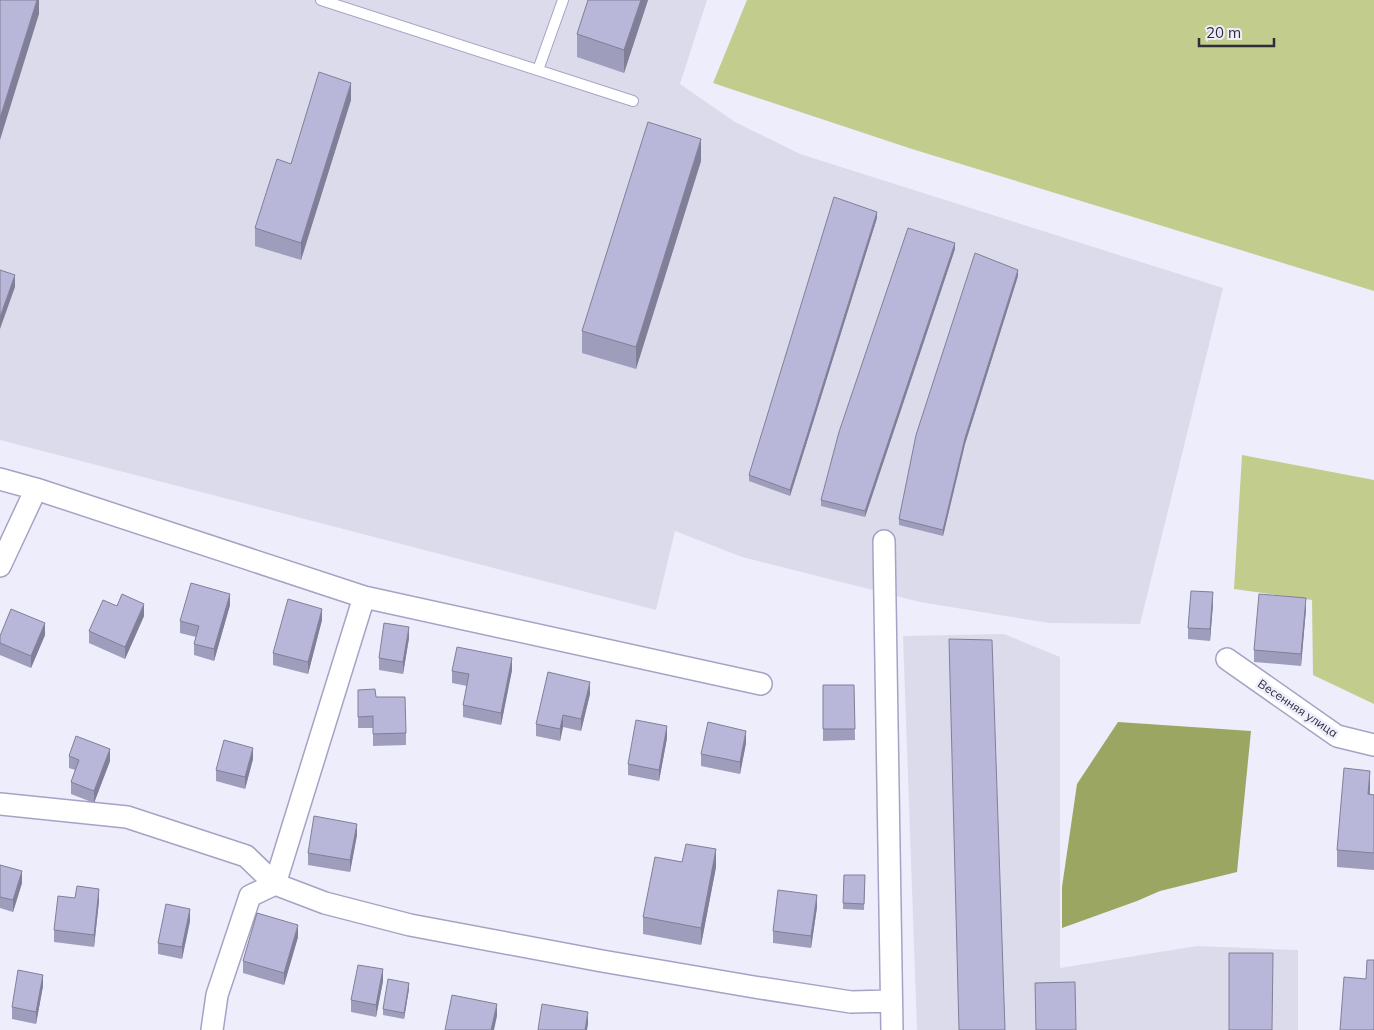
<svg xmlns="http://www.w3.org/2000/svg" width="1374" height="1030" font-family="Mulish,sans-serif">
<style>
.built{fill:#dcdbec}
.green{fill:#c2cc8c}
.water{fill:#9ca663}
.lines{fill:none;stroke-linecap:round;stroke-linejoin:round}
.lane-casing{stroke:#a5a3c5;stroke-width:12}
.street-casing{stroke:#a5a3c5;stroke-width:24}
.lane{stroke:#fff;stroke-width:10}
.street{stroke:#fff;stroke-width:21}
.wall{fill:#9e9dbb}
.shaded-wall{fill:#817f98}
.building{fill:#b8b6d9;stroke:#817f98}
.labels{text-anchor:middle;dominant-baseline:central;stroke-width:5;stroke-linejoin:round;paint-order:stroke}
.street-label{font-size:12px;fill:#2e2d3a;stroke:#eeedfc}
</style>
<rect width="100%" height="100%" fill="#eeedfc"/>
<!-- built -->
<path class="built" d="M0,0H707L680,84L735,122L800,154L1223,288L1140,624L1049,623L920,602L742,557L675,531L656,610L0,440Z
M1004,634L1060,657V968L1197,946L1298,950V1030H917L903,636Z"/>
<!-- green -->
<path class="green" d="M747,0H1374V291L912,149L713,83Z
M1242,455L1374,480V704L1313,675L1312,600L1234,589Z"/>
<!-- water -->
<path class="water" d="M1118,722L1251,731L1237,872L1160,891L1137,901L1062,928V887L1077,784Z"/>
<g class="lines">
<!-- lane casing -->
<g class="lane-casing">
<path id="lane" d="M321,0L633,101
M538,70L563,0"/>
</g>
<!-- street casing -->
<g class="street-casing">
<path id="street" d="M0,479L36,489L364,597L275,884L250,896L217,995L212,1030
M884,541L892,1030
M0,566L36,489
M364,597L761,684
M1227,659L1337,736L1374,745
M0,804L127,817L246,856L275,884L325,903L410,925L602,961L754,987L851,1002L891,1001"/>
</g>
<!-- lane -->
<use href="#lane" class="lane"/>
<!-- street -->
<use href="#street" class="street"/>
</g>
<!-- wall -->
<path class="wall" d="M588,0H648L624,73L577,57V34Z
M351,100L301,260L255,246V228Z
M701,161L636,369L582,353V331Z
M877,218L790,496L749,481V475Z
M955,249L865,517L821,506V500Z
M1018,276L965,444L943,536L899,525V519Z
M1213,604L1210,641L1188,639V628Z
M230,605L214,661L194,655V644L196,637L180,633V621Z
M117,606L144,616L125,659L89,643V631Z
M1306,609L1301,666L1254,662V650Z
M322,620L308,674L273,665V653Z
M45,635L31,668L0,655V636Z
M409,638L403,674L379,670V658Z
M512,670L501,725L463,717V705L467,686L452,683V671Z
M823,685H854L855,740L823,741Z
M358,690L376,697L406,733V745L373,746V728H358Z
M590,694L581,731L563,727L560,741L536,736V724Z
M667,738L659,781L628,775V764Z
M746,743L740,774L701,766V754Z
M69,756L110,761L94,803L71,794V782L75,770L69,768Z
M253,759L245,789L216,781V770Z
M1370,788V794L1374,795V870L1337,867V850Z
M357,835L350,872L308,865V853Z
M682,862L716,867L701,945L643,934V917Z
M0,865L22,883L13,912L0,908Z
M844,875H865L864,910L843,909Z
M99,901L94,947L54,942V930Z
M817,907L811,948L773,943V931Z
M190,921L182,959L158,954V943Z
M298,937L284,985L243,973V961Z
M383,981L376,1017L351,1012V1000Z
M43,986L36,1024L12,1019V1007Z
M409,989L404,1019L383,1015V1009Z"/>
<!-- shaded-wall -->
<path class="shaded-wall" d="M37,0H39V14L0,140V118Z
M641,0H648L624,73V50Z
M351,83V100L301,260V243Z
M701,139V161L636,369V347Z
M877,212V218L790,496V490Z
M955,243V249L865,517V511Z
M1018,270V276L965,444L943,536V530L965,438Z
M15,275V287L0,329V317Z
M1213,592V604L1210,641V629Z
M230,594V605L214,661V649Z
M1306,598V609L1301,666V654Z
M144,604V616L125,659V647Z
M322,609V620L308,674V662Z
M45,623V635L31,668V656Z
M409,627V638L403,674V662Z
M512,658V670L501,725V713Z
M590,682V694L581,731V719Z
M563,715V727L560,741V729Z
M667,726V738L659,781V770Z
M746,731V743L740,774V762Z
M253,748V759L245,789V777Z
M110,749V761L94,803V791Z
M1370,771V788L1368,811V794Z
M357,824V835L350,872V860Z
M716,849V867L701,945V928Z
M22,871V883L13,912V900Z
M99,889V901L94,947V935Z
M817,895V907L811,948V936Z
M190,909V921L182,959V947Z
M298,925V937L284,985V973Z
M383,969V981L376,1017V1005Z
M43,975V986L36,1024V1012Z
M409,983V989L404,1019V1013Z
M497,1004V1016L494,1030H491Z
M588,1012V1024L587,1030H585Z"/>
<!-- building -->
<path class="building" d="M0,0H37L0,118Z
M588,0H641L624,50L577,34Z
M319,72L351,83L301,243L255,228L277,159L291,164Z
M648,122L701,139L636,347L582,331Z
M834,197L877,212L790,490L749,475Z
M908,228L955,243L865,511L821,500L839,432Z
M975,253L1018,270L965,438L943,530L899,519L916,435Z
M0,270L15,275L0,317Z
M191,583L230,594L214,649L194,644L199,626L180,621Z
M1191,591L1213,592L1210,629L1188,628Z
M122,594L144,604L125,647L89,631L103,600L117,606Z
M1259,594L1306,598L1301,654L1254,650Z
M288,599L322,609L308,662L273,653Z
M11,609L45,623L31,656L0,643V636Z
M384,623L409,627L403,662L379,658Z
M949,639L992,640L1005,1030H959Z
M457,647L512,658L501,713L463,705L469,674L452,671Z
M548,672L590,682L581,719L563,715L560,729L536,724Z
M823,685H854L855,729H823Z
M375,689L376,697H405L406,733L373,734V716L358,717V690Z
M636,720L667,726L659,770L628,764Z
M708,722L746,731L740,762L701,754Z
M76,736L110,749L94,791L71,782L79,760L69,756Z
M224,740L253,748L245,777L216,770Z
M1344,768L1370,771L1368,794L1374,795V853L1337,850Z
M314,816L357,824L350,860L308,853Z
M686,844L716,849L701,928L643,917L655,857L682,862Z
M0,865L22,871L13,900L0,897Z
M844,875H865L864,904L843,903Z
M77,886L99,889L94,935L54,930L58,896L75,898Z
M778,890L817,895L811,936L773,931Z
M166,904L190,909L182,947L158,943Z
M257,913L298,925L284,973L243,961Z
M1229,953H1273L1272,1030H1229Z
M1367,960H1374V1030H1340L1344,977L1366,979Z
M358,965L383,969L376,1005L351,1000Z
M18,970L43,975L36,1012L12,1007Z
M388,979L409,983L404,1013L383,1009Z
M1075,982L1076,1030H1036L1035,983Z
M452,995L497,1004L491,1030H445Z
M542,1004L588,1012L585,1030H538Z"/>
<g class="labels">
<!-- street labels -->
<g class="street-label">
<text transform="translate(1298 708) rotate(34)">Весенняя улица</text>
</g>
</g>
<!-- scale -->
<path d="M1199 38v8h75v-8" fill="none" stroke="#2e2d3a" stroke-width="2.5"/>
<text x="1206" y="38" font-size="15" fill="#2e2d3a" stroke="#eeedfc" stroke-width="4" paint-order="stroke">20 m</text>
</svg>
